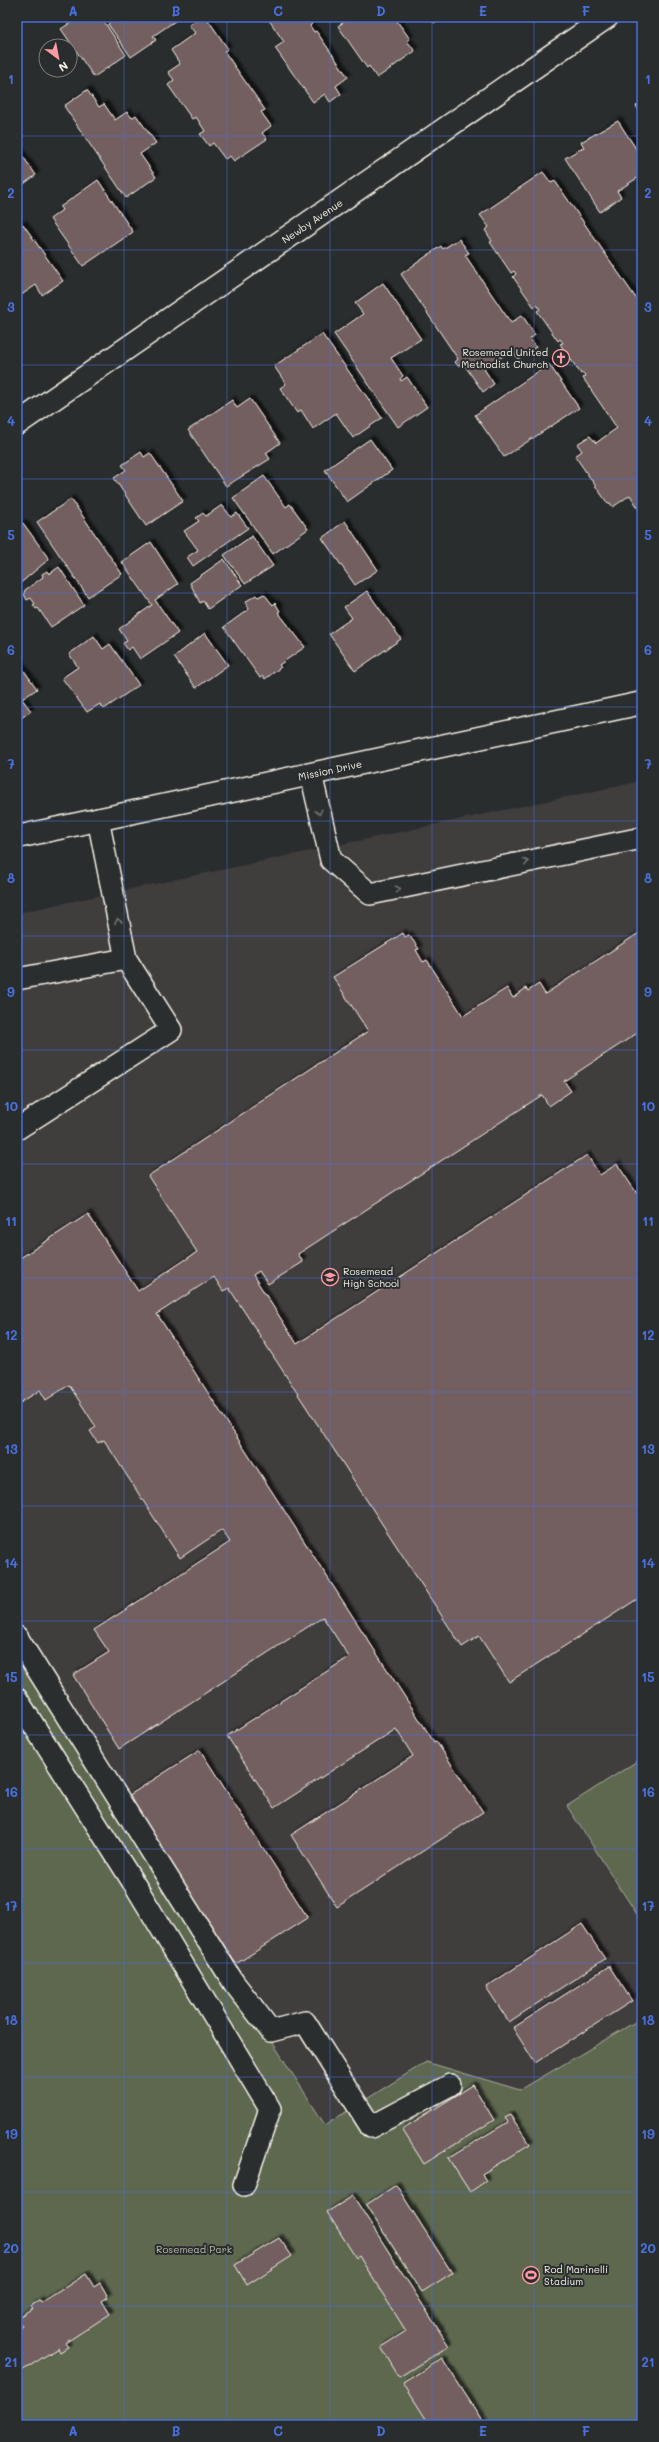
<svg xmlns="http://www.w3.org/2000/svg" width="659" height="2442" font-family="Mali,sans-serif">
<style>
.built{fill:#403c3d}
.green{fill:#5d674f;stroke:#a8ac9c}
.building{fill:#735f60;stroke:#f4f1e8;filter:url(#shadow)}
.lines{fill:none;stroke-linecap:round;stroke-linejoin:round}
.lane-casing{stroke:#f4f1e8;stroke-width:24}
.secondary-casing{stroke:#f4f1e8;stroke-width:25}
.lane{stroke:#2a2d2e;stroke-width:21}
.secondary{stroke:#2a2d2e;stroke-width:22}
.oneway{stroke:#71726f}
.grid{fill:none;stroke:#486fdb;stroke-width:1;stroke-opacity:0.55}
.labels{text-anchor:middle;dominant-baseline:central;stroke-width:4;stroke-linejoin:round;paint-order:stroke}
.street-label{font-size:10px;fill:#f4f1e8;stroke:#2a2d2e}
.poi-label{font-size:10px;fill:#f4f1e8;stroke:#2a2d2e;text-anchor:start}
.park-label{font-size:10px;fill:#b8baab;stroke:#2a2d2e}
.neatline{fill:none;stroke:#486fdb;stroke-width:1.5}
.grid-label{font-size:13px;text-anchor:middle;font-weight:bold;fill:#486fdb}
</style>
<defs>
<filter id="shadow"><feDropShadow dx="3.5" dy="-3.5" stdDeviation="1" flood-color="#0009"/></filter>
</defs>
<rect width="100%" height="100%" fill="#2a2d2e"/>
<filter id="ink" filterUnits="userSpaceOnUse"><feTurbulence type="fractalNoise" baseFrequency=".025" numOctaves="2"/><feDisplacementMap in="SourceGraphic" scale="8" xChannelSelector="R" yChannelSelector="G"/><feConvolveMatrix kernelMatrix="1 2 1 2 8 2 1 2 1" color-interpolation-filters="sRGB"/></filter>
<g filter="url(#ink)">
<!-- built -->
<path class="built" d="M642,781V2425H515L17,1640V913Z"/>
<!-- green -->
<path class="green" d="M17,1640L325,2125L426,2062L520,2090L642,2018V2425H17Z
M642,1758V1922L567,1806Z"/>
<!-- building -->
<path class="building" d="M79,17H101L126,55L94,77L61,29Z
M108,17H181L153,36L156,40L131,57L108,24L111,21Z
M201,17H206L228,49L224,51L265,110L261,112L271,126L262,133L267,139L234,161L230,156L225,159L213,143L209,146L200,134L205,131L196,117L192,119L168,85L174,80L168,72L180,64L171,50L195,33L189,25Z
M273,17H307L312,24L310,26L314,32L316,31L348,77L336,86L341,94L330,102L325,94L313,102L275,48L284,42L269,20Z
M351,17H394L410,39L407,41L415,51L377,78L369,66L367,68L338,26Z
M430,17H443L434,23Z
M87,90L99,107L104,104L115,120L127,112L132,118L136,115L156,143L140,154L156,177L126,198L64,106Z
M642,102V115L636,106Z
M618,121L642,158V175L617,191L621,197L600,212L565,158L584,147L581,142Z
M17,148L36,175L17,189Z
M543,172L551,183L555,181L642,307V514L630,495L613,507L610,503L608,504L575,456L582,451L577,444L590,436L596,443L617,428L583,378L586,376L583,373L581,374L560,344L563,343L560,339L558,341L537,311L540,309L537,305L534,307L513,277L516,274L514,271L511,273L490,242L492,241L485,230L489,227L480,215Z
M98,180L133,232L83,266L50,219L62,210L60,207Z
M23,224L63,281L42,295L36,285L17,298V228Z
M459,239L469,253L465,255L511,323L522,315L535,335L530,339L536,347L518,359L512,350L484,369L494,384L483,392L463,363L458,366L455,362L458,359L401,274L441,246L443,249Z
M383,283L421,339L391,358L403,376L400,379L401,381L407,377L427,407L398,427L334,334L363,314L355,303Z
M322,334L382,418L353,438L336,413L313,429L301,410L297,413L280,388L286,384L274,366Z
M549,364L579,408L504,457L475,415Z
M250,399L280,443L266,453L270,459L226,486L188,430L232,400L237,408Z
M370,439L392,470L347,502L325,470Z
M141,452L144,457L150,453L183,501L146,526L114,478L126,470L122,465Z
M264,476L286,507L290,504L308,529L273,554L233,498Z
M71,499L122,574L88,597L37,522Z
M222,505L231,517L237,513L248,528L193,566L187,557L198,550L184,531L199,521L196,518L203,513L206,516Z
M345,521L378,570L355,585L322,538Z
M23,523L49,559L17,586V527Z
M252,536L273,566L245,584L224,555Z
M151,542L178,584L155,600L178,633L140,659L132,647L128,650L123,643L127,641L119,629L152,605L122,562Z
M224,559L242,585L208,609L203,601L200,603L190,583Z
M59,567L84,605L51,627L38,608L36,609L33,605L35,604L31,598L27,600L24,594L25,590L43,577L42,574L47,571L49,574Z
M367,591L401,639L355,671L329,634L352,618L344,607Z
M264,594L273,605L275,603L280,611L278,612L305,647L279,665L281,667L265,679L263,676L260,678L224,627L249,609L245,602L256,595L258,597Z
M205,633L228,665L196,688L174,657Z
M94,636L103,649L110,644L139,685L104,709L100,704L87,712L62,678L78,667L69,654Z
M17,657L20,661L18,662L37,689L22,699L31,711L17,721Z
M642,931V1030L564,1081L571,1091L549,1106L542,1095L298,1254L303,1262L268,1284L259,1271L253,1275L297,1344L587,1155L600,1175L617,1164L642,1201V1596L509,1682L479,1636L462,1647L229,1288L223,1291L214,1277L157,1314L434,1742L436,1741L483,1812L337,1907L291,1835L413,1756L396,1729L274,1808L227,1736L349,1657L323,1617L119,1749L73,1675L109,1652L94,1630L230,1542L222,1530L180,1558L104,1440L98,1443L90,1431L96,1427L69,1385L46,1400L40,1390L17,1405V1260L88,1214L138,1291L197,1252L148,1176L368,1031L333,977L403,933L405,937L409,935L419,949L416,950L423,962L427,960L463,1016L507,988L513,998L526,988L528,991L539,984L545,994Z
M200,1750L308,1918L236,1964L128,1796Z
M582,1924L605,1959L509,2022L486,1987Z
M609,1966L632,2001L535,2063L513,2028Z
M473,2085L494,2120L424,2164L402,2129Z
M510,2115L530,2144L482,2174L486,2181L470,2192L448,2158L508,2122L505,2118Z
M396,2185L452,2273L422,2292L366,2205Z
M353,2196L449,2346L399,2377L381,2347L406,2331L359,2256L356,2258L327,2212Z
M279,2238L292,2256L247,2285L235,2265Z
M86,2274L94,2287L100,2283L108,2297L102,2301L110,2314L65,2343L68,2347L60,2352L58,2348L17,2374V2329L22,2327L17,2318L33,2308L31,2306L40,2300L41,2303Z
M442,2358L485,2425H430L403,2383Z"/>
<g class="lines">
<!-- lane casing -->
<g class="lane-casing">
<path id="lane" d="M311,774L331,860L370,894L642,838
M98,819L126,959
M17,979L126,959L171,1030L17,1129
M17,1637L234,1983L271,2031L305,2022L371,2127L450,2085
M17,1699L138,1890L270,2109L244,2185"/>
</g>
<!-- secondary casing -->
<g class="secondary-casing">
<path id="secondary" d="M17,424L607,17
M17,837L642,703"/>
</g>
<!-- lane -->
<use href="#lane" class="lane"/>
<!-- secondary -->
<use href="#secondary" class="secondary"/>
</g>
<!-- one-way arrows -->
<defs><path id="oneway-chevron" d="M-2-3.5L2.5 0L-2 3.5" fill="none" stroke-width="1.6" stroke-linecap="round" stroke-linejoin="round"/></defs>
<g class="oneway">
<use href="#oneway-chevron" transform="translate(319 812) rotate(77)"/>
<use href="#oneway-chevron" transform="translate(526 862) rotate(-12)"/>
<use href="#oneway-chevron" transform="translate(398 889) rotate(-12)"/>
<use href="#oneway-chevron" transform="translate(118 921) rotate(-102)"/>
</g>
</g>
<!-- grid -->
<path class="grid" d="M124,17V2425M227,17V2425M330,17V2425M432,17V2425M534,17V2425M17,136H642M17,250H642M17,365H642M17,479H642M17,593H642M17,707H642M17,821H642M17,936H642M17,1050H642M17,1164H642M17,1278H642M17,1392H642M17,1506H642M17,1621H642M17,1735H642M17,1849H642M17,1963H642M17,2077H642M17,2192H642M17,2306H642"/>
<!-- icons -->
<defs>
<g id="church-ring" transform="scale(0.9)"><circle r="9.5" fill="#2a2d2e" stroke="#ff9aa2" stroke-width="1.5"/><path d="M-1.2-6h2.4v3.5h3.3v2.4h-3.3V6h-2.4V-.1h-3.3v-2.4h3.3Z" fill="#ff9aa2"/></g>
<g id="school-ring" transform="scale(0.9)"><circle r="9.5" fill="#2a2d2e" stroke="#ff9aa2" stroke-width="1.5"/><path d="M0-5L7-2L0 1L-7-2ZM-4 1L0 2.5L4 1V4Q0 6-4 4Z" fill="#ff9aa2"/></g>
<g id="stadium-ring" transform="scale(0.9)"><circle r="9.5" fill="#2a2d2e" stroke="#ff9aa2" stroke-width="1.5"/><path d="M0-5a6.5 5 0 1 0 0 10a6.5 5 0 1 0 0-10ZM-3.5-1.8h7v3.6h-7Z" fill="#ff9aa2"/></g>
</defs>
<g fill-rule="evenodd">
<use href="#church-ring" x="561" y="358"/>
<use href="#school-ring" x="330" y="1277"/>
<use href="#stadium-ring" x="531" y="2275"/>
</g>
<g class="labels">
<!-- street labels -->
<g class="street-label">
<text transform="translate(312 221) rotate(-34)">Newby Avenue</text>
<text transform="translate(330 770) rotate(-12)">Mission Drive</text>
</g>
<!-- poi labels -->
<g class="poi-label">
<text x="548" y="352" text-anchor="end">Rosemead United<tspan x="548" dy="12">Methodist Church</tspan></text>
<text x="343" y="1271">Rosemead<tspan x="343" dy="12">High School</tspan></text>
<text x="544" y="2269">Rod Marinelli<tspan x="544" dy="12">Stadium</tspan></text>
</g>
<!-- park labels -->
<g class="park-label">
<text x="194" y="2249">Rosemead Park</text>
</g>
</g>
<!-- margin -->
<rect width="659" height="2442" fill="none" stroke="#2a2d2e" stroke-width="44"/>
<!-- north arrow -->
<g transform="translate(58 58) rotate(148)"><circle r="19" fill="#2a2d2e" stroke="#7b7b78"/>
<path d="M0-3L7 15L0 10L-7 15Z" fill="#ff9aa2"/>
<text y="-6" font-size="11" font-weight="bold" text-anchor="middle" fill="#f4f1e8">N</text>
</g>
<rect x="22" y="22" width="615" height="2398" class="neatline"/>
<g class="grid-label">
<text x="73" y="16">A</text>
<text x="176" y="16">B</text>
<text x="278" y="16">C</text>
<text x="381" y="16">D</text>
<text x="483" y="16">E</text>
<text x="586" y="16">F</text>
<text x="11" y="84">1</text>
<text x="648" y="84">1</text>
<text x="11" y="198">2</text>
<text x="648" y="198">2</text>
<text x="11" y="312">3</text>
<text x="648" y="312">3</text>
<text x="11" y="426">4</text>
<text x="648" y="426">4</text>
<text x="11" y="540">5</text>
<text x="648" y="540">5</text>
<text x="11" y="655">6</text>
<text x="648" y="655">6</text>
<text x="11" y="769">7</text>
<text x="648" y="769">7</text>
<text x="11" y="883">8</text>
<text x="648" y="883">8</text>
<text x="11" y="997">9</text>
<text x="648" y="997">9</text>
<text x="11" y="1111">10</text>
<text x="648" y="1111">10</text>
<text x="11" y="1226">11</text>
<text x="648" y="1226">11</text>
<text x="11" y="1340">12</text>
<text x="648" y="1340">12</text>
<text x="11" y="1454">13</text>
<text x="648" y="1454">13</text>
<text x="11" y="1568">14</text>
<text x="648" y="1568">14</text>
<text x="11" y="1682">15</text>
<text x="648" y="1682">15</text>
<text x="11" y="1797">16</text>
<text x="648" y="1797">16</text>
<text x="11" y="1911">17</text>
<text x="648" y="1911">17</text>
<text x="11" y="2025">18</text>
<text x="648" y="2025">18</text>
<text x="11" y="2139">19</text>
<text x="648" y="2139">19</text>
<text x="11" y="2253">20</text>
<text x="648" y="2253">20</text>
<text x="11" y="2367">21</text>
<text x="648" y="2367">21</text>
<text x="73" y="2436">A</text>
<text x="176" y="2436">B</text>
<text x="278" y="2436">C</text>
<text x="381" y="2436">D</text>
<text x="483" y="2436">E</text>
<text x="586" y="2436">F</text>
</g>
</svg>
